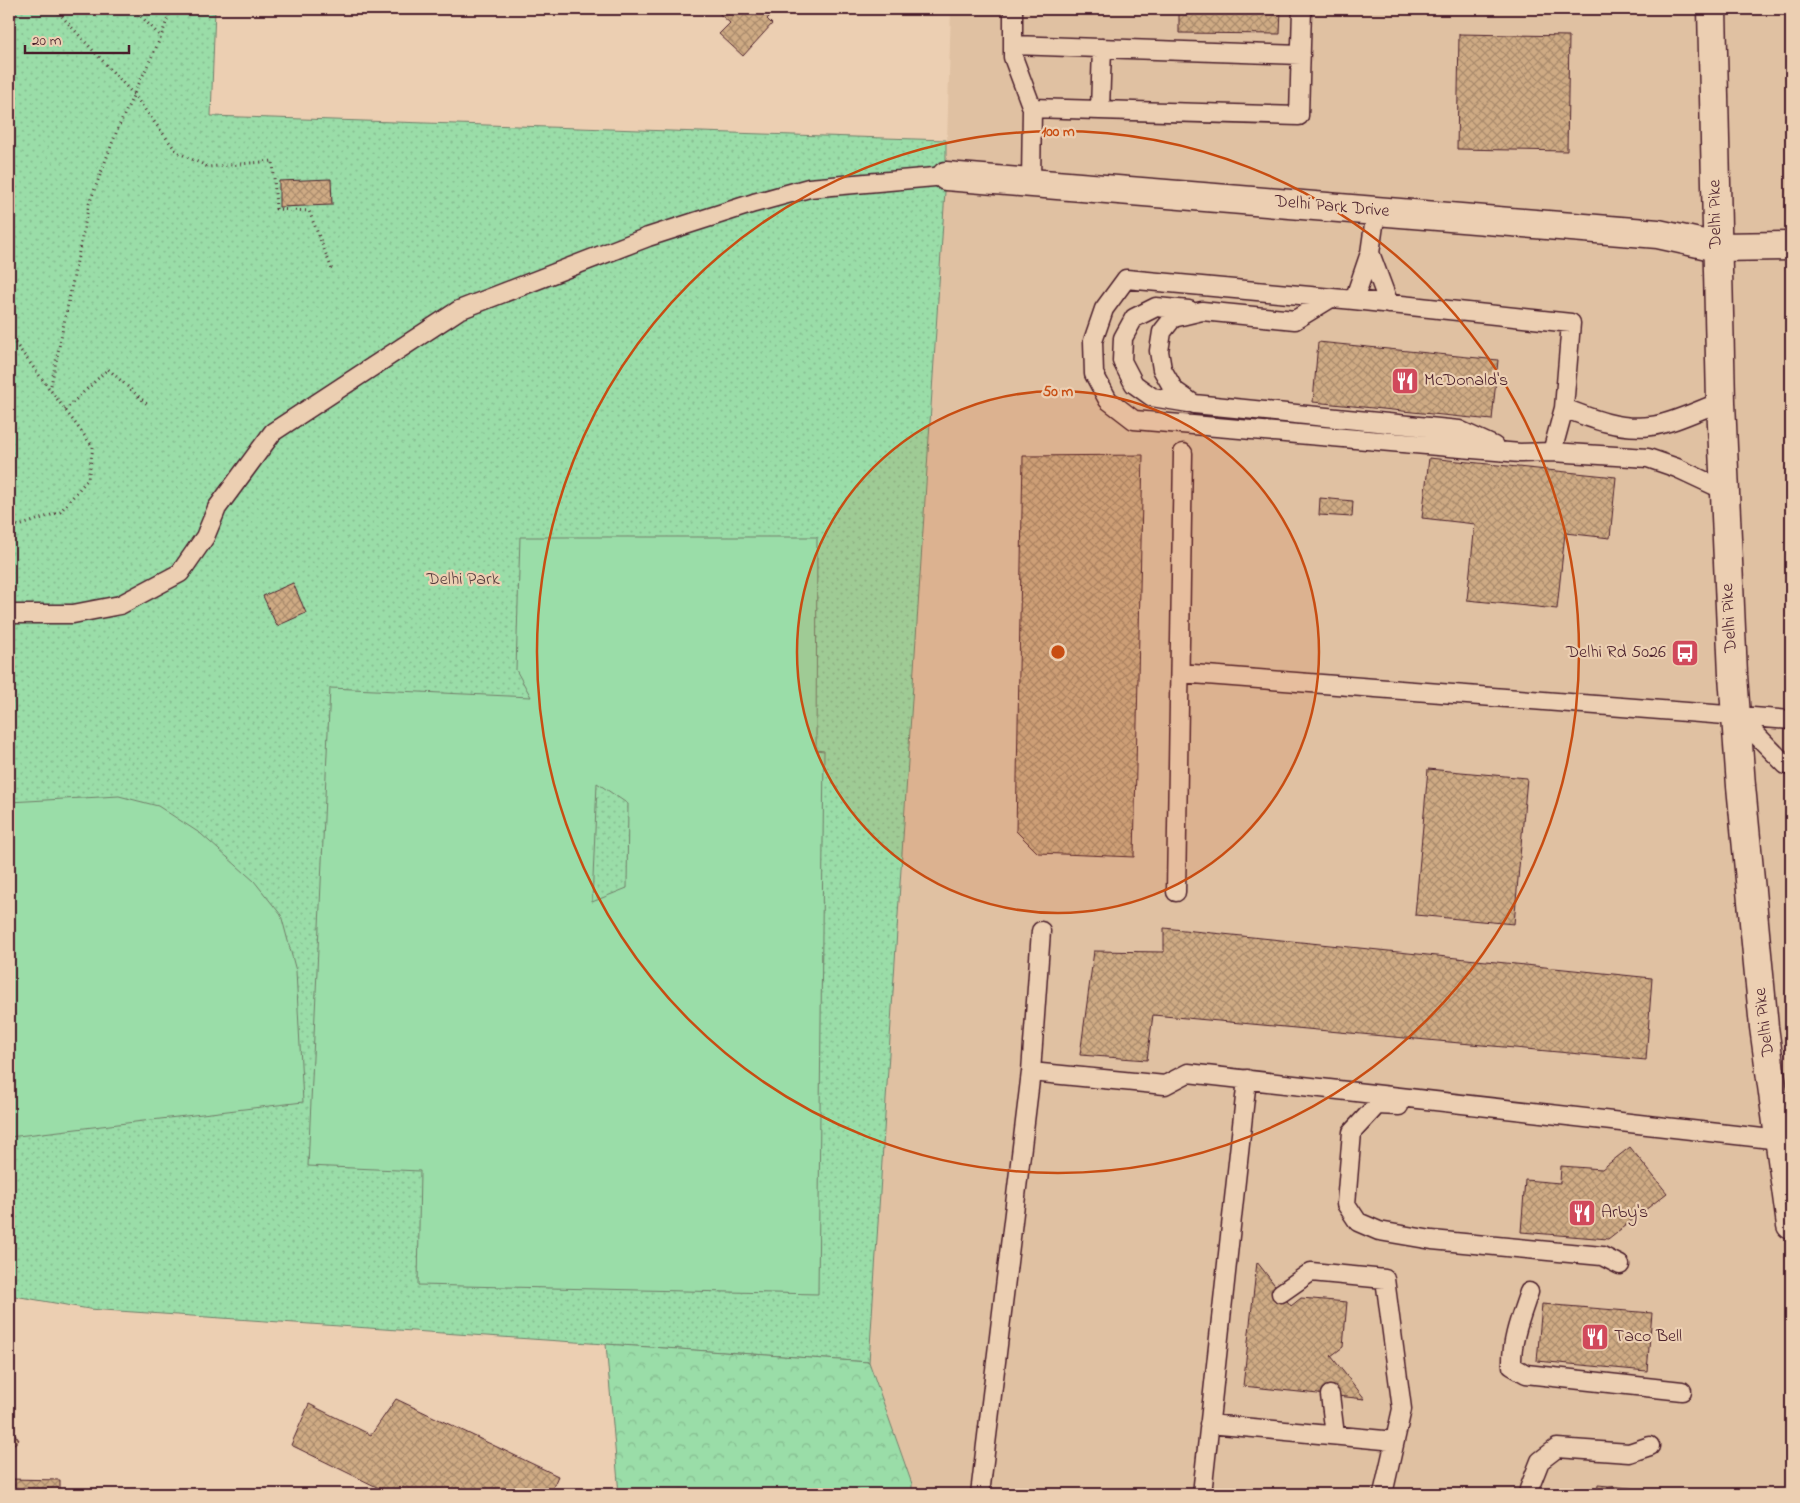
<svg xmlns="http://www.w3.org/2000/svg" width="1800" height="1503" font-family="'Indie Flower',sans-serif">
<style>
.built{fill:#e0c1a2}
.green{fill:url(#green-dots);stroke:#727e6a}
.forest{fill:url(#forest-crowns);stroke:#727e6a}
.pitch{fill:#9adda8;stroke:#727e6a;fill-rule:evenodd}
.building{fill:url(#building-cross-hatch);stroke:#4a1f2b}
.lines{fill:none;stroke-linecap:round;stroke-linejoin:round}
.lane-casing{stroke:#4a1f2b;stroke-width:21}
.street-casing{stroke:#4a1f2b;stroke-width:31}
.secondary-casing{stroke:#4a1f2b;stroke-width:31}
.path{stroke:#4a1f2b;stroke-width:3;stroke-dasharray:1 4;stroke-linecap:butt}
.lane{stroke:#eccfb2;stroke-width:18}
.street{stroke:#eccfb2;stroke-width:28}
.secondary{stroke:#eccfb2;stroke-width:28}
.ring{fill:none;stroke:#c84d12;stroke-width:2.5}
.labels{text-anchor:middle;dominant-baseline:central;stroke-width:4.5;stroke-linejoin:round;paint-order:stroke}
.street-label{font-size:18px;fill:#4a1f2b;stroke:#eccfb2}
.poi-label{font-size:18px;fill:#4a1f2b;stroke:#eccfb2;text-anchor:start}
.park-label{font-size:18px;fill:#563c3e;stroke:#eccfb2}
.centre{fill:#c84d12;stroke:#eccfb2;stroke-width:2.5}
.ring-label{font-size:15px;text-anchor:middle;font-weight:bold;fill:#c84d12;stroke:#eccfb2;stroke-width:4.5;stroke-linejoin:round;paint-order:stroke}
</style>
<defs>
<pattern id="green-dots" width="8" height="8" patternUnits="userSpaceOnUse" patternTransform="scale(1.25)"><rect width="8" height="8" fill="#9adda8"/><path d="M2 2h.1M6 6h.1" fill="none" stroke="#86bd91" stroke-width="1.8" stroke-linecap="round"/></pattern>
<pattern id="forest-crowns" width="20" height="18" patternUnits="userSpaceOnUse" patternTransform="scale(1.25)"><rect width="20" height="18" fill="#9adda8"/><path d="M2 6a3 3 0 1 1 6 0M12 15a3 3 0 1 1 6 0" fill="none" stroke="#86bd91"/></pattern>
<pattern id="building-cross-hatch" width="8" height="8" patternUnits="userSpaceOnUse" patternTransform="scale(1.25)"><rect width="8" height="8" fill="#cfab84"/><path d="M0 0l8 8M0 8l8-8" fill="none" stroke="#aa8b6c"/></pattern>
</defs>
<rect width="100%" height="100%" fill="#eccfb2"/>
<filter id="ink" filterUnits="userSpaceOnUse"><feTurbulence type="fractalNoise" baseFrequency=".02" numOctaves="2"/><feDisplacementMap in="SourceGraphic" scale="10" xChannelSelector="R" yChannelSelector="G"/><feConvolveMatrix kernelMatrix="1 2 1 2 8 2 1 2 1" color-interpolation-filters="sRGB"/></filter>
<g filter="url(#ink)">
<!-- built -->
<path class="built" d="M951,9H1791V1494H912V1483L869,1362L946,176Z"/>
<!-- green -->
<path class="green" d="M9,9H215L211,116L946,140V176L869,1362L89,1309L9,1295Z"/>
<!-- forest -->
<path class="forest" d="M606,1344L869,1362L912,1484V1494H619Z"/>
<!-- pitch -->
<path class="pitch" d="M520,537H817L816,750L824,751L818,1294L418,1285L420,1171L308,1166L330,688L531,697L516,670ZM597,783L628,804L627,888L592,902Z
M119,796L158,806L201,834L254,881L281,915L296,971L303,1102L9,1137V802Z"/>
<!-- building -->
<path class="building" d="M9,9H15V19H9Z
M714,9H777L767,19L772,24L743,56L719,34L730,23Z
M1179,9H1281L1280,34L1179,33Z
M1459,34L1569,36L1567,151L1457,149Z
M331,179L332,205L279,207V181Z
M1318,342L1498,360L1492,420L1313,402Z
M1143,455L1134,857L1038,853L1016,831L1023,456Z
M1429,458L1616,477L1610,538L1565,533L1557,609L1467,600L1475,524L1422,518Z
M1320,498L1353,501L1352,517L1319,515Z
M293,583L306,613L277,626L263,596Z
M1428,769L1527,778L1514,924L1415,915Z
M1164,928L1652,978L1646,1060L1153,1015L1147,1060L1080,1055L1094,951L1164,952Z
M1630,1147L1667,1193L1608,1239L1521,1232L1525,1180L1560,1183L1561,1166L1602,1169Z
M1257,1262L1291,1306L1301,1298L1347,1302L1343,1347L1331,1356L1365,1399L1243,1386Z
M1542,1304L1652,1313L1647,1371L1537,1361Z
M396,1399L558,1476L550,1494H391L291,1445L309,1404L371,1435Z
M9,1426L19,1440L9,1448Z
M9,1479L60,1480V1494H9Z
M1598,1485L1692,1494H1597Z"/>
<g class="lines">
<!-- lane casing -->
<g class="lane-casing">
<path id="lane" d="M1013,9V57L1032,108L1031,183
M1013,45L1301,55
M1032,108L1299,116L1302,9
M1100,110L1102,48
M1370,253L1389,304
M1331,298L1295,320L1202,311L1173,318L1162,332L1159,351L1162,369L1174,390L1194,404L1459,430L1494,446
M1354,300L1370,253L1376,211
M1189,310L1156,307L1134,318L1123,338L1122,361L1134,384L1152,397L1189,403
M1564,408C1592,419 1620,430 1651,426C1671,424 1701,409 1721,402
M1552,452L1564,408L1571,323L1354,300L1126,279L1104,309L1093,341L1094,374L1108,400L1134,420L1520,453L1552,452L1648,458L1677,468L1724,490
M9,614H73L120,605L180,573L205,537L217,508L273,432L459,310L648,237L754,203L809,188L946,176
M1180,673L1791,720
M1737,715L1786,765L1791,766
M1176,892L1183,453
M1031,1072L1165,1085L1188,1073L1780,1140
M1399,1106L1377,1105L1352,1132L1346,1204L1358,1222L1379,1231L1432,1240L1602,1256L1620,1265
M1529,1292C1521,1316 1511,1340 1512,1366L1526,1374L1682,1391
M1281,1293L1311,1272L1385,1279L1402,1409L1383,1494
M1330,1395L1335,1435
M1209,1424L1395,1441
M980,1494L1031,1072L1041,931
M1202,1494L1247,1079
M1529,1494V1489L1540,1461L1557,1448L1629,1453L1650,1446"/>
</g>
<!-- street casing -->
<g class="street-casing">
<path id="street" d="M946,176L1658,234L1717,247L1791,246"/>
</g>
<!-- secondary casing -->
<g class="secondary-casing">
<path id="secondary" d="M1712,9L1721,402L1733,675L1741,786L1764,1027L1791,1225"/>
</g>
<!-- path -->
<path class="path" d="M55,9L134,95L177,152L208,167L273,161L276,209L309,211L333,272
M134,9L161,37
M9,335L93,447L88,479L60,512L19,526L9,522
M50,390L89,204L118,128L161,37L171,9
M65,410L108,369L147,404"/>
<!-- lane -->
<use href="#lane" class="lane"/>
<!-- street -->
<use href="#street" class="street"/>
<!-- secondary -->
<use href="#secondary" class="secondary"/>
</g>
</g>
<!-- distance rings -->
<circle cx="1058" cy="652" r="261" fill="#c84d12" fill-opacity=".12"/>
<g class="ring">
<circle cx="1058" cy="652" r="261"/>
<circle cx="1058" cy="652" r="521"/>
</g>
<!-- icons -->
<defs>
<g id="restaurant-square" transform="scale(1.4375)"><rect x="-9" y="-9" width="18" height="18" rx="4" fill="#d1495b" stroke="#eccfb2"/><path d="M-5-6h1v4h1v-4h1v4h1v-4h1v5L-1.5 .5V6h-2V.5L-5-1ZM5-6V6H3V1.5H1.5Q1.5-4 5-6Z" fill="#fff"/></g>
<g id="bus-square" transform="scale(1.4375)"><rect x="-9" y="-9" width="18" height="18" rx="4" fill="#d1495b" stroke="#eccfb2"/><path d="M-5-6H5V4H4V6H2V4H-2V6H-4V4H-5ZM-3.5-4V0h7V-4ZM-3.5 1.2v1.5H-2V1.2ZM2 1.2v1.5H3.5V1.2Z" fill="#fff"/></g>
</defs>
<g fill-rule="evenodd">
<use href="#restaurant-square" x="1405" y="381"/>
<use href="#bus-square" x="1685" y="653"/>
<use href="#restaurant-square" x="1582" y="1213"/>
<use href="#restaurant-square" x="1595" y="1337"/>
</g>
<g class="labels">
<!-- street labels -->
<g class="street-label">
<text transform="translate(1332 207) rotate(5)">Delhi Park Drive</text>
<text transform="translate(1716 214) rotate(-91)">Delhi Pike</text>
<text transform="translate(1730 618) rotate(-93)">Delhi Pike</text>
<text transform="translate(1765 1022) rotate(-97)">Delhi Pike</text>
</g>
<!-- poi labels -->
<g class="poi-label">
<text x="1424" y="381">McDonald's</text>
<text x="1666" y="653" text-anchor="end">Delhi Rd 5026</text>
<text x="1601" y="1213">Arby's</text>
<text x="1614" y="1337">Taco Bell</text>
</g>
<!-- park labels -->
<g class="park-label">
<text x="463" y="580">Delhi Park</text>
</g>
</g>
<circle cx="1058" cy="652" r="8" class="centre"/>
<g class="ring-label">
<text x="1058" y="136">100 m</text>
<text x="1058" y="396">50 m</text>
</g>
<!-- margin -->
<rect width="1800" height="1503" fill="none" stroke="#eccfb2" stroke-width="30"/>
<rect x="15" y="15" width="1770" height="1473" fill="none" stroke="#4a1f2b" stroke-width="2" filter="url(#ink)"/>
<!-- scale -->
<path d="M25 45v8h104v-8" fill="none" stroke="#4a1f2b" stroke-width="2.5"/>
<text x="32" y="45" font-size="15" fill="#4a1f2b" stroke="#eccfb2" stroke-width="4" paint-order="stroke">20 m</text>
</svg>
